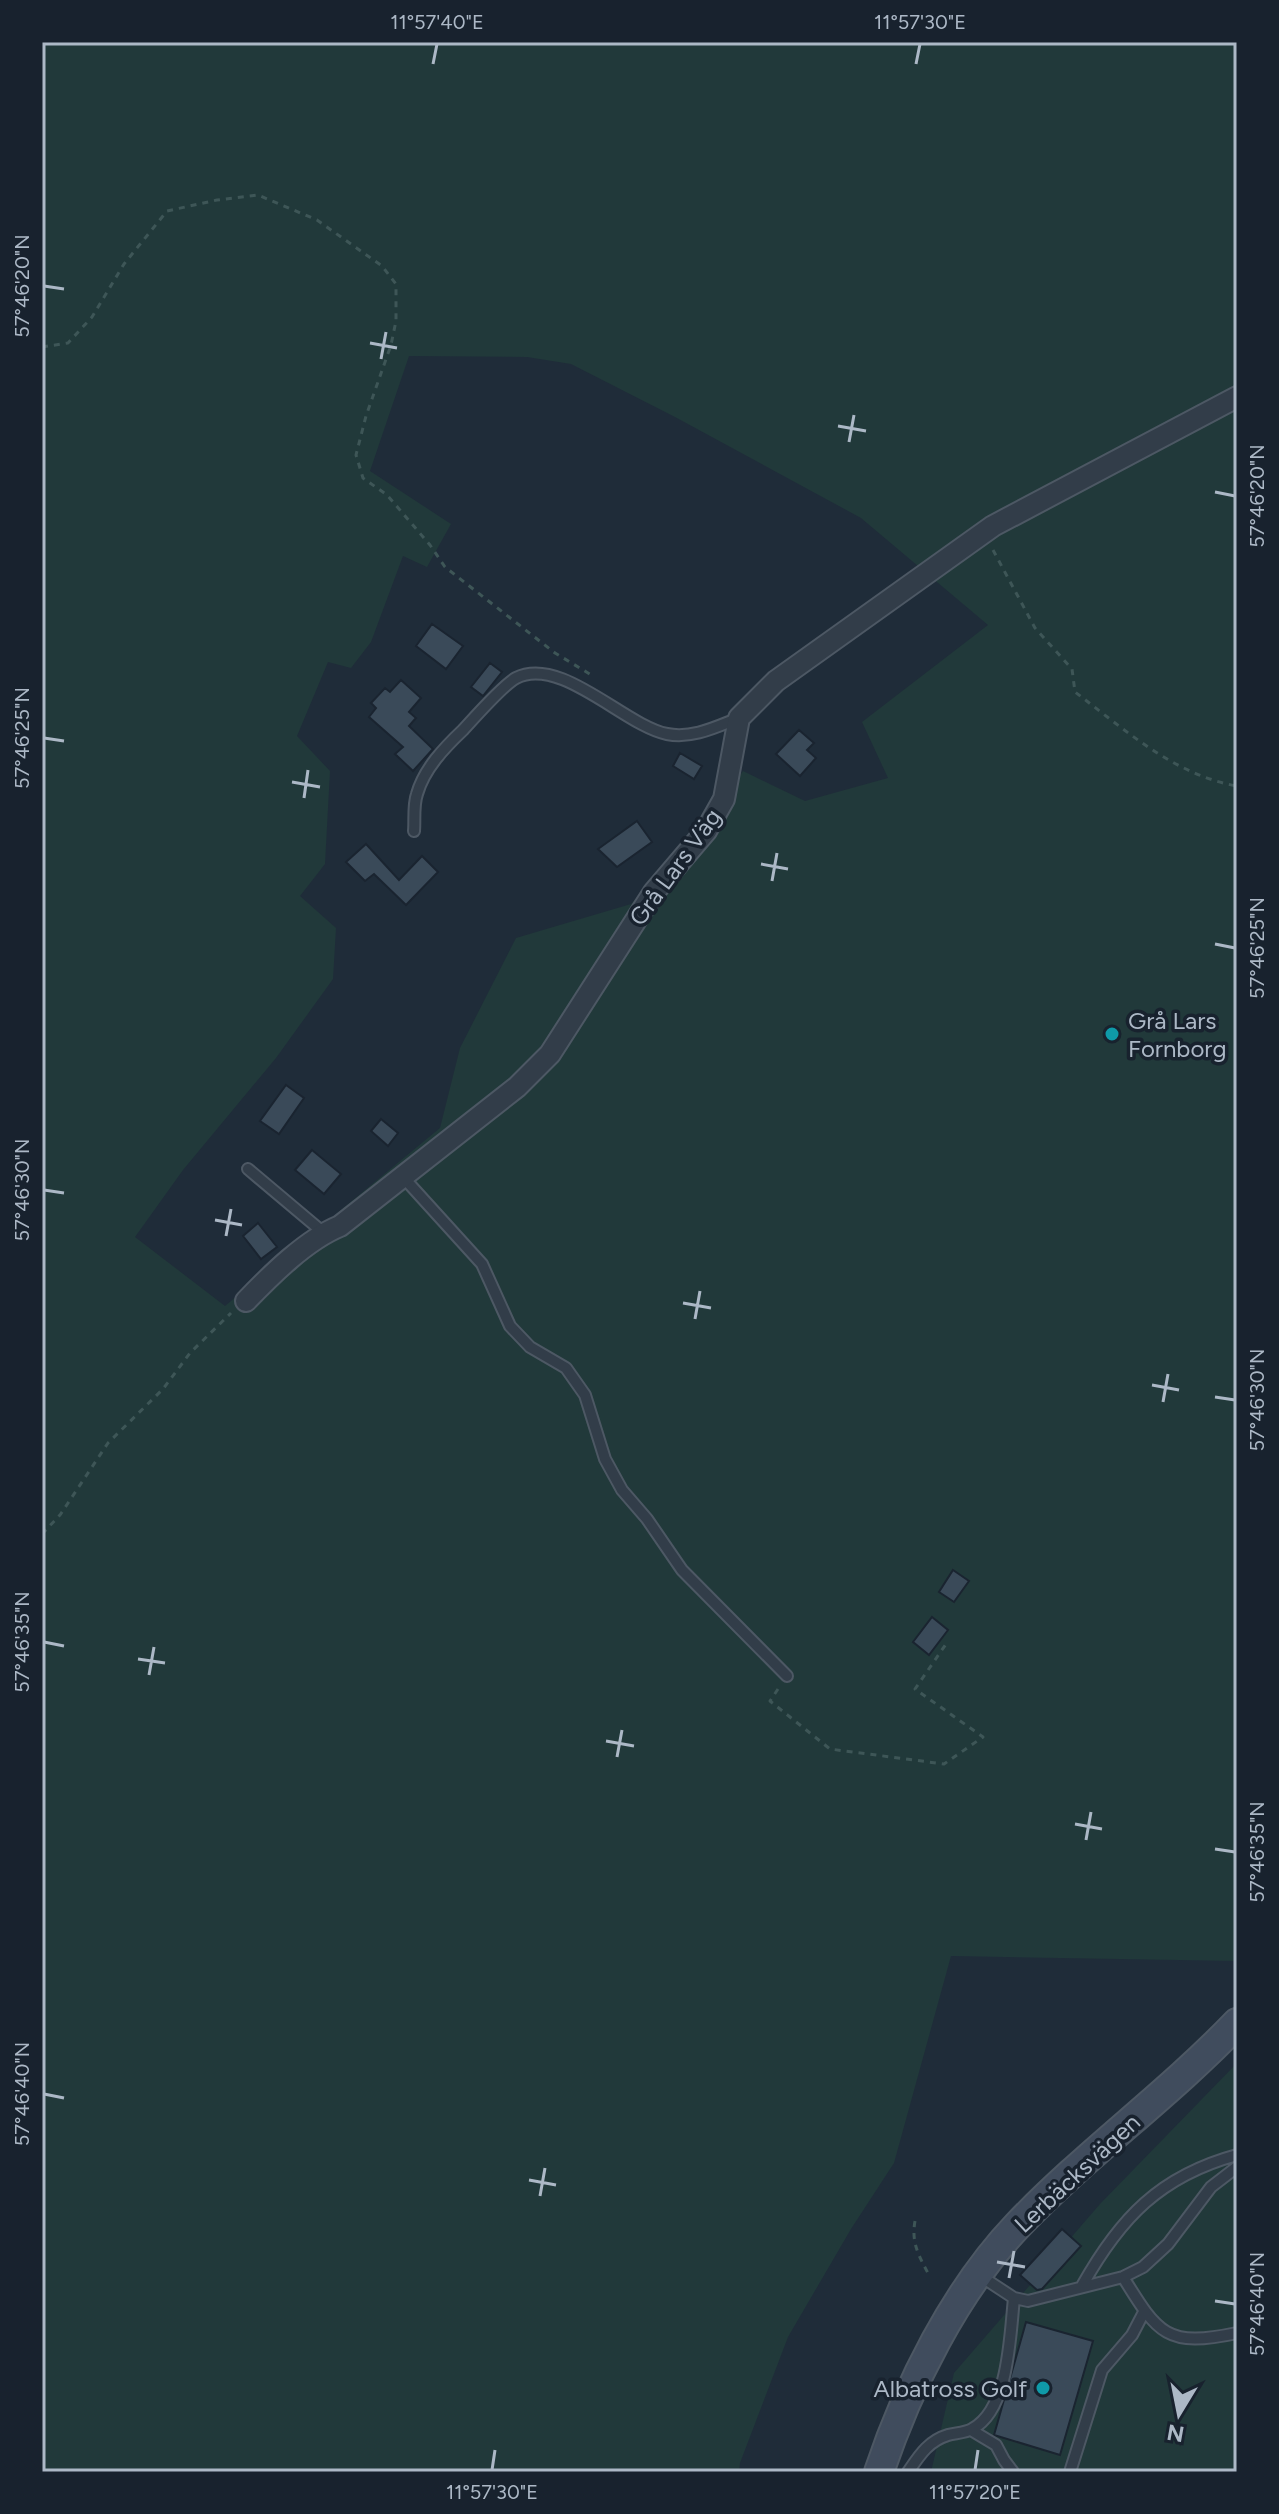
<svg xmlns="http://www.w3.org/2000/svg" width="1279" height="2514" font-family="Figtree,sans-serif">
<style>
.green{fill:#21393a;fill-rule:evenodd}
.building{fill:#3a4a59;stroke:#1a2430;stroke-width:2}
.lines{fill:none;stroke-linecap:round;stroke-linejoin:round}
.lane-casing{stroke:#4d5864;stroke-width:14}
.street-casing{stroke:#4d5864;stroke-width:24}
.secondary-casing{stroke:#4d5864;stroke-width:32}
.path{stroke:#3e5657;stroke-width:3;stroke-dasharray:6 6;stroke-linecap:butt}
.lane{stroke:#323d49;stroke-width:10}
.street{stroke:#323d49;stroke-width:20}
.secondary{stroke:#404c5d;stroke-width:28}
.ticks{fill:none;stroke:#acb8c6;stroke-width:3}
.culture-dot{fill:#0f9aa8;stroke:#18222e;stroke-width:3}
.labels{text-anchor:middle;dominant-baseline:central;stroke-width:7;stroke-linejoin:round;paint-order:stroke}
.street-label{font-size:24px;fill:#acb8c6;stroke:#18222e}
.poi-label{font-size:24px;fill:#acb8c6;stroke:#18222e;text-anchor:start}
.neatline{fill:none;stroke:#acb8c6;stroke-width:3}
.ticks-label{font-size:20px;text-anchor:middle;fill:#acb8c6}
</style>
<rect width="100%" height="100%" fill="#1f2c39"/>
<!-- green -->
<path class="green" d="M42,42H1237V1961L951,1956L894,2163L851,2229L788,2337L740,2463L739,2472H42ZM409,356L527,357L571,364L675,417L861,518L988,625L862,722L888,778L805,801L743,771L709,817L631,904L516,938L460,1048L440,1128L225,1306L135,1237L183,1170L276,1058L333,979L336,928L300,896L325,864L330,771L297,736L328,662L351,668L371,642L403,556L427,567L451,524L370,471Z
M1237,2063V2472H931L954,2373L1100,2204Z"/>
<!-- building -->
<path class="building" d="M432,624L463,646L446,669L416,646Z
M490,663L502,672L483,696L471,687Z
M401,680L421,698L409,712L416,718L409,726L433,749L413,771L395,754L403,747L369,717L376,708L371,703L385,688L390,692Z
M799,730L814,743L807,750L816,758L800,776L776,754Z
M680,753L702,766L694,779L673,766Z
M637,821L652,842L617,867L598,849Z
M366,844L399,880L422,856L438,872L406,905L374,874L365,881L346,862Z
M286,1085L304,1098L279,1134L260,1121Z
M381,1119L398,1133L388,1146L371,1131Z
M312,1150L341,1174L324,1194L295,1170Z
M258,1223L277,1247L261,1259L243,1236Z
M953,1570L969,1581L954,1602L939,1592Z
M932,1617L948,1630L929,1655L913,1642Z
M1062,2229L1081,2246L1042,2289L1037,2290L1020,2275Z
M1026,2322L1093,2341L1060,2455L994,2435Z"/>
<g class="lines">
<!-- lane casing -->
<g class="lane-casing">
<path id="lane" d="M414,831C415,820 413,805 417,794C424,769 444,748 463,730C474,718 503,685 516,678C561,655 625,726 667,734C692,739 716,727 739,718
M248,1169L324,1233
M403,1177L482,1264L510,1326L530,1347L566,1368L585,1395L605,1459L622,1490L647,1519L682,1570L787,1676
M979,2275L1014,2298L1028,2301L1123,2277L1143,2267L1168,2244L1211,2187L1237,2167
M1123,2277C1158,2334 1167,2348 1237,2333
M1082,2286C1120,2218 1160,2176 1237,2155
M971,2430L996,2445L1004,2460L1013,2472
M908,2472C919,2456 928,2441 948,2435C955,2433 965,2433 972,2429C1009,2410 1010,2335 1014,2298
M1070,2472L1102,2370L1132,2335L1144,2312"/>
</g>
<!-- street casing -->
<g class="street-casing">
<path id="street" d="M246,1301C271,1275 306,1240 340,1226L517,1087L550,1054L654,892L706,831L724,799L739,718L776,681L993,526L1237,397"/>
</g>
<!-- secondary casing -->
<g class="secondary-casing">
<path id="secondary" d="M879,2472C908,2386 955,2291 1018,2225C1087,2153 1168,2095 1237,2023"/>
</g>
<!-- path -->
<path class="path" d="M42,347L68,343L92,317L124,264L167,211L217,200L258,195L317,220L382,266L396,284V321L391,345L366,416L356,455L363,478L387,495L430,545L445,567L555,653L593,676
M993,550L1035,628L1072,669L1075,692C1124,729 1174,775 1237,786
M42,1534L60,1515L108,1443L163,1389L190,1353L231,1313
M778,1689L770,1701L830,1749L944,1764L983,1737L915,1689L946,1644
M915,2221C911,2243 919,2256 929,2275"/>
<!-- lane -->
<use href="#lane" class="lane"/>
<!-- street -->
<use href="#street" class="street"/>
<!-- secondary -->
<use href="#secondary" class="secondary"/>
</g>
<!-- ticks -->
<path class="ticks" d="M433,64L437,44M916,64L920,44M44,286L64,289M370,343L397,348M381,359L386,332M838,426L866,431M849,442L854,415M1215,492L1235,496M44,738L64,741M292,782L320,787M304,798L308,770M761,864L788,869M772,881L777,853M1215,944L1235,948M44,1190L64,1193M215,1220L242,1225M226,1236L231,1209M683,1303L711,1308M695,1319L700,1291M1152,1385L1179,1390M1215,1397L1235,1400M1163,1402L1168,1374M44,1642L64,1646M138,1659L165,1663M149,1675L154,1647M606,1741L634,1746M617,1757L622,1730M1075,1824L1102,1829M1086,1840L1091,1812M1215,1849L1235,1852M44,2094L64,2098M529,2180L556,2185M540,2196L545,2168M997,2262L1025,2267M1009,2278L1014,2251M1215,2301L1235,2304M492,2470L495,2450M975,2470L978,2450"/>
<!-- markers -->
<g class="culture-dot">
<circle cx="1112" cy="1034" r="8"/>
<circle cx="1043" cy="2388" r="8"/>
</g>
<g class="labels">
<!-- street labels -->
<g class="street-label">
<text transform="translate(675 867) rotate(-54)">Grå Lars Väg</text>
<text transform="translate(1077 2173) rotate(-43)">Lerbäcksvägen</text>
</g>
<!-- poi labels -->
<g class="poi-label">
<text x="1128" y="1020">Grå Lars<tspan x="1128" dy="28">Fornborg</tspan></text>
<text x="1027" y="2388" text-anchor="end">Albatross Golf</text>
</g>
</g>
<!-- border -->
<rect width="1279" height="2514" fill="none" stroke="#18222e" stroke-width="88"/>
<!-- north arrow -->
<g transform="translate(1179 2414) rotate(190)" stroke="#18222e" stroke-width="6" paint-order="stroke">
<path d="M0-6L14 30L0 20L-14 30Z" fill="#acb8c6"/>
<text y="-12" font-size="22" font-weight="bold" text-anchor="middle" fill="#acb8c6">N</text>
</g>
<rect x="44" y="44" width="1191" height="2426" class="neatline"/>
<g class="ticks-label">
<text x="437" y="29">11°57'40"E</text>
<text x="920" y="29">11°57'30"E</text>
<text transform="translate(22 286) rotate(-90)" y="7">57°46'20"N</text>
<text transform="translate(1257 496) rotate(-90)" y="7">57°46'20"N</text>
<text transform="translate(22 738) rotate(-90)" y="7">57°46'25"N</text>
<text transform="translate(1257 948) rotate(-90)" y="7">57°46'25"N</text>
<text transform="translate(22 1190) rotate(-90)" y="7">57°46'30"N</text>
<text transform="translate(1257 1400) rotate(-90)" y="7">57°46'30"N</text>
<text transform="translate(22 1642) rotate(-90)" y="7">57°46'35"N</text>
<text transform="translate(1257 1852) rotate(-90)" y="7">57°46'35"N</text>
<text transform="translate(22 2094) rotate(-90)" y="7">57°46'40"N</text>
<text transform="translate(1257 2304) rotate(-90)" y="7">57°46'40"N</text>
<text x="492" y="2499">11°57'30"E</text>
<text x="975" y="2499">11°57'20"E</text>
</g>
</svg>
